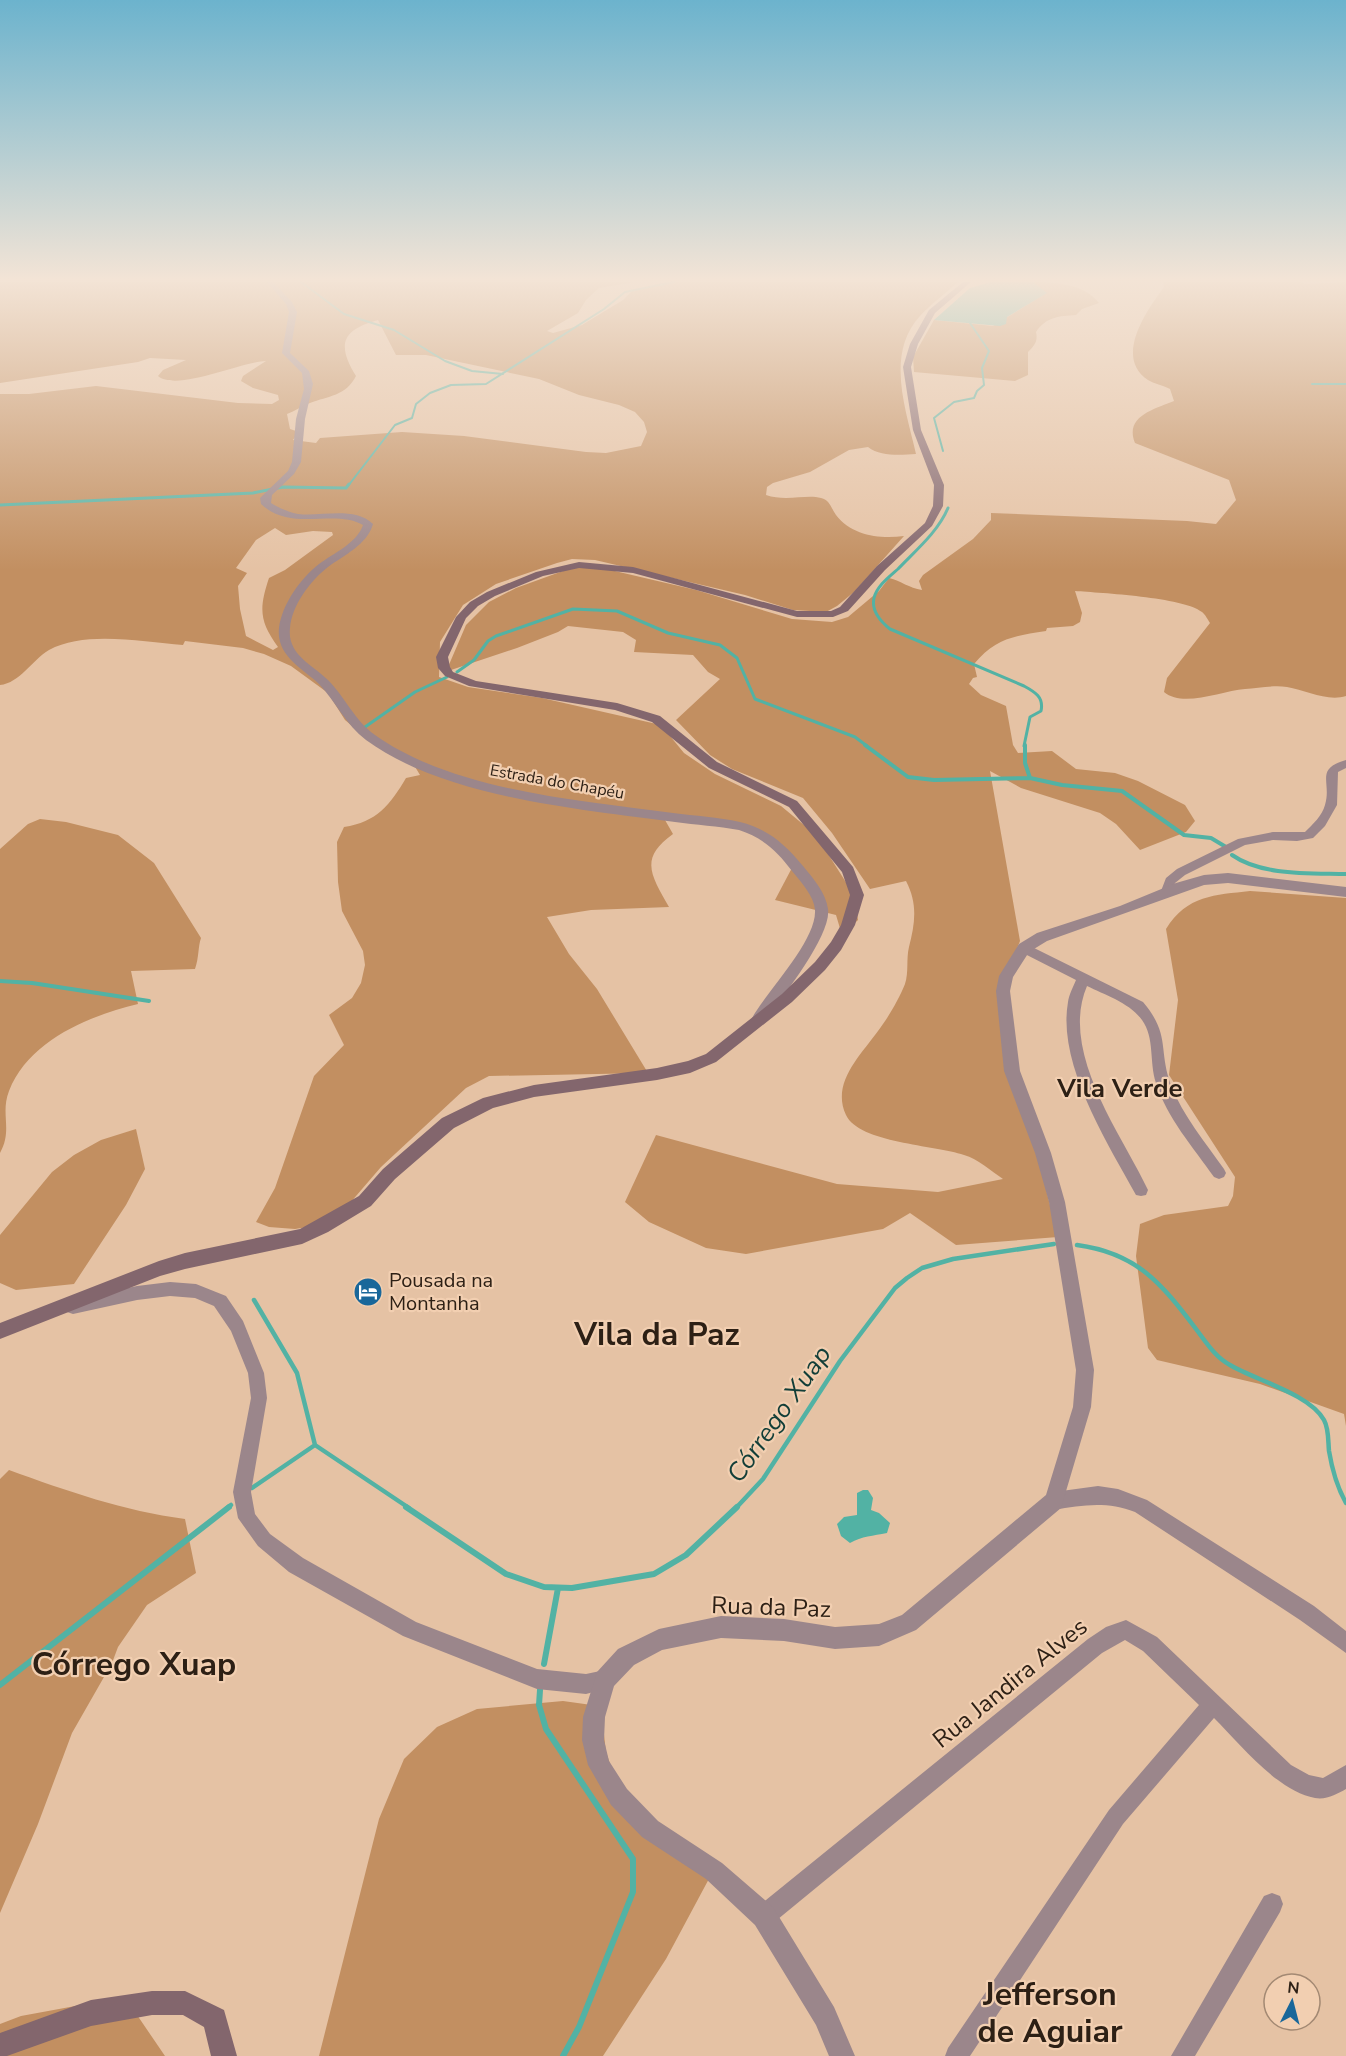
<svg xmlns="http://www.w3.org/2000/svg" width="1346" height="2056" font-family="'Nunito Sans',sans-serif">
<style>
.green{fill:#c28f61;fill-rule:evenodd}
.water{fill:#52b2a4}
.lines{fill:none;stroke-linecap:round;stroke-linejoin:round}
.stream-far4{stroke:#52b2a4;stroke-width:2}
.stream-far3{stroke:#52b2a4;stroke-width:3}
.stream-far2{stroke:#52b2a4;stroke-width:4}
.stream-far1{stroke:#52b2a4;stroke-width:4.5}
.stream{stroke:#52b2a4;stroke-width:6}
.minor{fill:#9b868b;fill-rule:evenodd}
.tertiary{fill:#9b868b;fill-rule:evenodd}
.secondary{fill:#83666d;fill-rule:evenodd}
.labels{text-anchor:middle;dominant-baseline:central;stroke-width:4.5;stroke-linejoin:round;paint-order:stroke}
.far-street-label{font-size:16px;fill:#2d2015;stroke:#f2cfb1}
.poi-label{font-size:20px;fill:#2d2015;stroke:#f2cfb1;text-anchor:start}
.near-street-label{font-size:24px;fill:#2d2015;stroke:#f2cfb1}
.district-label{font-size:26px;font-weight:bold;fill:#2d2015;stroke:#f2cfb1}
.near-water-label{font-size:26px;font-style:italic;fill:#123e38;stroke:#f2cfb1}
.near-district-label{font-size:32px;font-weight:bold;fill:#2d2015;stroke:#f2cfb1}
</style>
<rect width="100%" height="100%" fill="#e5c2a4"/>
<!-- green -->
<path class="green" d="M0,282H635L599,288L586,300L578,313L547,331L553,333L582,325L623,300L632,291L666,282H958C946,293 931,304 920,316C885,354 906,410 916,454C901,455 881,457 868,447L849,450L810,472L773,483L767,487L766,495C786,502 806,494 821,498C830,500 831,508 836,515C852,536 880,539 904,536L854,592L837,606L826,612L793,610L745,595L595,560L572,559L557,563L496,584L463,605L440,642L439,677L468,687L542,698L661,725L684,753L715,774L781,806L816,835L854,895L858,920L842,935L836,915L775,900L794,864L758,830L665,820L673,834C638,859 652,876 669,907L591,910L547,917L569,954L597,989L648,1073L489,1076L466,1088L381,1167L350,1203L320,1225L295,1229L269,1227L256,1222L275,1188L314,1076L344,1045L329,1015L352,998L361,983L365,965L363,951L342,911L338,882L337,842L344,827C377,822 390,805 406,778L420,775L411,760L370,741L345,720L328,693L291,666L264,654L243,648L185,641L183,645C143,642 85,630 49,650C32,660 20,683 0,685V394H29L96,386L238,403L272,404L279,400L278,395L253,388L241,381L243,376L266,361C241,362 177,392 158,376L163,370L186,360L150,358L138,362L0,383ZM378,320L396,355H426L539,379L579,395L619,405L635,412L644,422L647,432L641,446L606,453L586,452L464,436L402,432L320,438L316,443L293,440L299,432L290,429L287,414C295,411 302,406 310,403C328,396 346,396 356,376C337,345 341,330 378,320ZM275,528L286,535L313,531L332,532L333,535L285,570L269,578C259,608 259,621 278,647L273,650L246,636L240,609L238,586L247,573L236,568L256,540Z
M1033,282C1055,282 1085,284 1099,303L1082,309L1076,315C1059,316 1046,317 1036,332C1038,341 1035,345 1028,352V375L1015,381L914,372L913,357L934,320L993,326L1046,293Z
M1163,282H1301L1305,284L1346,282V696C1327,702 1306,690 1287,687C1274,685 1258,688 1245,689C1221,691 1183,708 1164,692L1167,678L1210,623C1208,620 1205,614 1202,612C1183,597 1101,593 1075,591L1082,613L1080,622L1073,626L1047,628L1046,631C1014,636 996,638 974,664L977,677L973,678L969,684L981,695L1006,706L1013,745L1018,753L1052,751L1076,769L1115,773L1138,781L1185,805L1195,821L1186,832L1140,850L1116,824L1100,813L1021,788L990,771L1020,941L1002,986L1030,1125L1058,1237L956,1245L910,1213L883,1229L746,1254L706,1248L649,1222L625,1202L656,1135L837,1184L938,1192L1003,1179C991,1171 978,1159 964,1155C935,1145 859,1143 846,1115C831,1083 860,1056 878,1031C888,1018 899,999 905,984C909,972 906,959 909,947C915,923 918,904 906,881L870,889L832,833L803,798L732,769L710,755L676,720L720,679L708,672L693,655L634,652L636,640L623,632L568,626L558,632L517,648L451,670L448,667L466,625L489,602L516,588L574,567L602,568L696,590L792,619L832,622L848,617L879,591L889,578C901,581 909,588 922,590L919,581L923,575L973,539L991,520V513L1187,521L1216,524L1236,500L1229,480L1135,443C1124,416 1155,409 1174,401L1170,389C1163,385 1154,384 1148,380C1113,357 1148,309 1164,287Z
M40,819L66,822L118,835L154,863L201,938C198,946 199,958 195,969L131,971L138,1004C89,1016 29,1040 9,1091C0,1114 13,1130 0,1153V849L28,824Z
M1250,891L1346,898V1426L1344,1414L1260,1384L1157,1360L1148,1348L1136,1256L1140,1224L1164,1215L1228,1206L1233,1196L1235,1177L1169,1075L1178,1000L1166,929C1187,895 1215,895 1250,891Z
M136,1129L145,1169L126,1205L74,1284L16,1290L0,1283V1235L52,1172L74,1155L101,1140Z
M9,1470C67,1491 124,1511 185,1519L196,1573L147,1605L118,1647L112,1663L72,1733L38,1824L0,1913V1479Z
M563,1701L606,1707L603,1726L606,1752L618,1787L711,1875L666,1959L603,2056H319L379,1819L404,1759L437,1727L477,1709Z
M97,2002L135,2012L165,2056H0V2024L21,2016Z"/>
<!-- water -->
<path class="water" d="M991,282H1033L1047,293L1007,317L1006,324L1000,326L934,320L970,288Z
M863,1490H868L873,1498L871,1510L879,1513L890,1523L887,1533C873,1536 862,1536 850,1543L841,1536L837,1524L844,1517L857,1515V1493Z"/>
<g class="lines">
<!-- stream-far4 -->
<path class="stream-far4" d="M301,282L344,314L394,330L445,361L472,371L503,374
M1312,384H1346
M943,451L934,418L954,402L974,398L977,391L984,385L982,368L989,351L970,323L972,320
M348,486L395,425L412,418L416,404L430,393L451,385L486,384L604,309L625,292L674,282"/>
<!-- stream-far3 -->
<path class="stream-far3" d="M0,505L253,493L283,487L346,488L349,484
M948,508C938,532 915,551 898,569C889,577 877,586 874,598C871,611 880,621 890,629L1024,686C1035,692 1044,697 1041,711L1030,717L1024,746
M457,672L474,660L488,641L496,636L573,609L617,611L668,633L720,645L737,658L755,699L855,737L867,746
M365,727L415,692L447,677"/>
<!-- stream-far2 -->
<path class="stream-far2" d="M865,745L908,777L934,780L1030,778L1062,785L1122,791L1184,835L1211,838L1226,847
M1025,745V763L1030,778
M1232,855C1262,876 1310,873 1346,874
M0,981L32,983L149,1001"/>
<!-- stream-far1 -->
<path class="stream-far1" d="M1077,1245C1137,1253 1161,1283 1196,1329C1206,1342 1215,1357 1230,1365C1255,1380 1310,1394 1324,1420C1329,1429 1328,1441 1329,1451C1332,1469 1337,1487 1346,1503
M254,1300L297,1373L315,1445
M315,1445L409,1508
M252,1488L315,1445
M227,1508L231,1505
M736,1508L763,1479L840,1361L895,1288L907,1278L922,1268L953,1259L1054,1244"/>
<!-- stream -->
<path class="stream" d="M406,1507L506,1574L544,1587L572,1588L654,1574L686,1555L737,1507
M544,1664L558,1588
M0,1685L229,1507
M540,1690L539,1705L546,1729L633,1859V1892L579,2027L563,2056"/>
<!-- minor -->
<path class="minor" d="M1346,760V768L1338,772L1337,805L1325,826L1313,838L1297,841L1273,840L1245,845L1185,875L1175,883L1171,894H1163L1161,891L1166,878L1177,869L1238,839L1273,832H1305C1313,824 1322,816 1325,805C1332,782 1314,769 1346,760Z
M1024,943L1143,1002C1171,1035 1158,1050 1171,1085C1183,1116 1205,1142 1224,1169L1226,1173L1224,1177L1219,1179L1214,1177C1193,1147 1167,1118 1156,1083C1149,1062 1155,1038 1142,1020C1130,1003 1105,995 1087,986C1059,1052 1121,1133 1148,1190L1146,1195L1141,1196L1136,1195C1107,1142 1057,1064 1068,1002C1069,995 1073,987 1076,980L1019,951L1018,948Z
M170,1282L196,1284L226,1296L243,1321L264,1373L267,1398L251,1492L255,1514L270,1534L303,1558L416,1622L537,1669L586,1674L605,1670L612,1673L615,1680L612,1687L586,1694L537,1689L403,1636L289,1572L258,1546L238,1518L233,1492L251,1398L248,1373L231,1331L214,1306L195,1298L170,1296L137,1300L73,1314L67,1312L65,1307L67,1302L73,1300L137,1286Z
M1098,1486L1118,1489L1147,1500L1314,1606L1346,1631V1653L1300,1620L1135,1512C1107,1501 1082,1505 1054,1510L1048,1507L1045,1501L1048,1495L1054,1492Z
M1126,1620L1157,1637L1291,1765L1309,1775L1323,1778L1346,1765V1789C1337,1794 1327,1800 1315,1798C1277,1791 1240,1744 1214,1718L1123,1824L970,2056H945L948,2048L1109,1810L1199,1705L1143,1651L1125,1640L1102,1653L772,1924L764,1927L756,1924L753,1916L756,1908L1088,1639L1106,1627Z
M1272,1893L1280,1896L1283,1904L1280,1912L1195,2056H1171L1264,1896Z"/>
<!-- tertiary -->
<path class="tertiary" d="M267,282H273L292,302L297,312L290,353L309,371L313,384L305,419L301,462L294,474L272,495L271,503C279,508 288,512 298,514C321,517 354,506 373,524C367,545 344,555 328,567C310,581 292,605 290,628C287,654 311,664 328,680C345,697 355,721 375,735C454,791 578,800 673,813C695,816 718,817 740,822C768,829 785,844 803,866C813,878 826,893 828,909C832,936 779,1001 763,1024H753L751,1020C765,993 817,941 815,910C814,896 801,882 792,871C778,852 762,837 739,830C718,826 696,825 675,822C580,809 445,798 366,740C346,725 336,702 319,684C302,668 276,656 279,628C282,604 301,578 319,564C334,553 357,543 363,525C334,508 292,533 261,504L260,498L288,471L292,462L296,419L304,389L302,373L282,353L289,312L286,304Z
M1228,873L1346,887V897L1228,883L1204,885L1047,941L1029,952L1013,977L1010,991L1020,1071L1051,1153L1065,1202L1094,1370L1091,1407L1061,1508L916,1630L879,1646L835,1649L784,1641L721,1638L662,1650L634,1665L614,1686L605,1717L604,1740L609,1761L627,1789L658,1821L722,1863L773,1907L834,2007L855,2056H829L816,2025L755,1925L706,1879L642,1837L611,1805L588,1765L582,1740L583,1717L597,1672L618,1649L659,1629L721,1616L784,1619L835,1627L879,1624L902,1615L1046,1495L1073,1407L1076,1370L1049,1202L1035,1153L1004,1071L996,991L999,976L1019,944L1037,933L1120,906L1176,883L1204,875Z"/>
<!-- secondary -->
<path class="secondary" d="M963,282H971L935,313L918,344L911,367L921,430L944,485L943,506L932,526L885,570L848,611L833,617H797L633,573L579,568L543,576L495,596L478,606L466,618L448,657L450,667L453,672L476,681L617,703L660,716L717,762L797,801L853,867L864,895L855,925L841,950L825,970L792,1002L716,1062L690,1073L657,1080L534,1097L493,1108L454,1128L395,1179L371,1206L328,1232L302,1244L185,1269L160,1276L0,1339V1323L159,1261L185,1253L300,1229L359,1196L383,1169L442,1118L483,1098L534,1085L657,1068L688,1061L706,1054L782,994L815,962L831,942L841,925L850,895L842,872L789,807L709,768L652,722L615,710L469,686L445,676L438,668L436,657L456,617L470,602L487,592L536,572L579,562L633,567L797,611H831L840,607L877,566L925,523L933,506L934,485L913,430L903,367L910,344L929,310Z
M152,1991H185L224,2010L237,2056H211L204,2027L183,2015H152L91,2026L7,2056H0V2033L91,2000Z"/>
</g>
<!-- sky -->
<linearGradient id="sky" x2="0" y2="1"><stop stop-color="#6cb3cd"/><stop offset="0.49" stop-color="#f3e4d6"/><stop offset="1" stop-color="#f3e4d6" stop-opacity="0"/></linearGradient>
<rect width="1346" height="570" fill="url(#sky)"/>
<!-- icons -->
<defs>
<g id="hotel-disc" transform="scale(1.5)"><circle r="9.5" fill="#19679a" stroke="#f2cfb1"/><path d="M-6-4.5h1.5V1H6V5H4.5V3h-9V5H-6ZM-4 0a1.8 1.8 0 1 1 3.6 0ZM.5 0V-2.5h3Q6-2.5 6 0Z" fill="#fff"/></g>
</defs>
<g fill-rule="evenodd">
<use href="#hotel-disc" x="368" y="1292"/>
</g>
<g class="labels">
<!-- far-street labels -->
<g class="far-street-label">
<text transform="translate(557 782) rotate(10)">Estrada do Chapéu</text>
</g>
<!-- poi labels -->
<g class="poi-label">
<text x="389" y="1280">Pousada na<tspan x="389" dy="23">Montanha</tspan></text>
</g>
<!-- near-street labels -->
<g class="near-street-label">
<text transform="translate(771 1607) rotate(2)">Rua da Paz</text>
<text transform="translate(1010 1683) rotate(-39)">Rua Jandira Alves</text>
</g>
<!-- district labels -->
<g class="district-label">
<text x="1120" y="1088">Vila Verde</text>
</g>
<!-- near-water labels -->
<g class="near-water-label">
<text transform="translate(779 1414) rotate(-55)">Córrego Xuap</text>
</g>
<!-- near-district labels -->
<g class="near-district-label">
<text x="657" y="1334">Vila da Paz</text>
<text x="134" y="1664">Córrego Xuap</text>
<text x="1050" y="1994">Jefferson<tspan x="1050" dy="37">de Aguiar</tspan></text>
</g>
</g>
<!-- north arrow -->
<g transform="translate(1292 2002) rotate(6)"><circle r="28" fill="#f2cfb1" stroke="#a38973" stroke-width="1.5"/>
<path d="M0-4.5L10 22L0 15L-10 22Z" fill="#19679a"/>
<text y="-9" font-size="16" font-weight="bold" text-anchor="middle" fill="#2d2015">N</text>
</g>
</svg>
